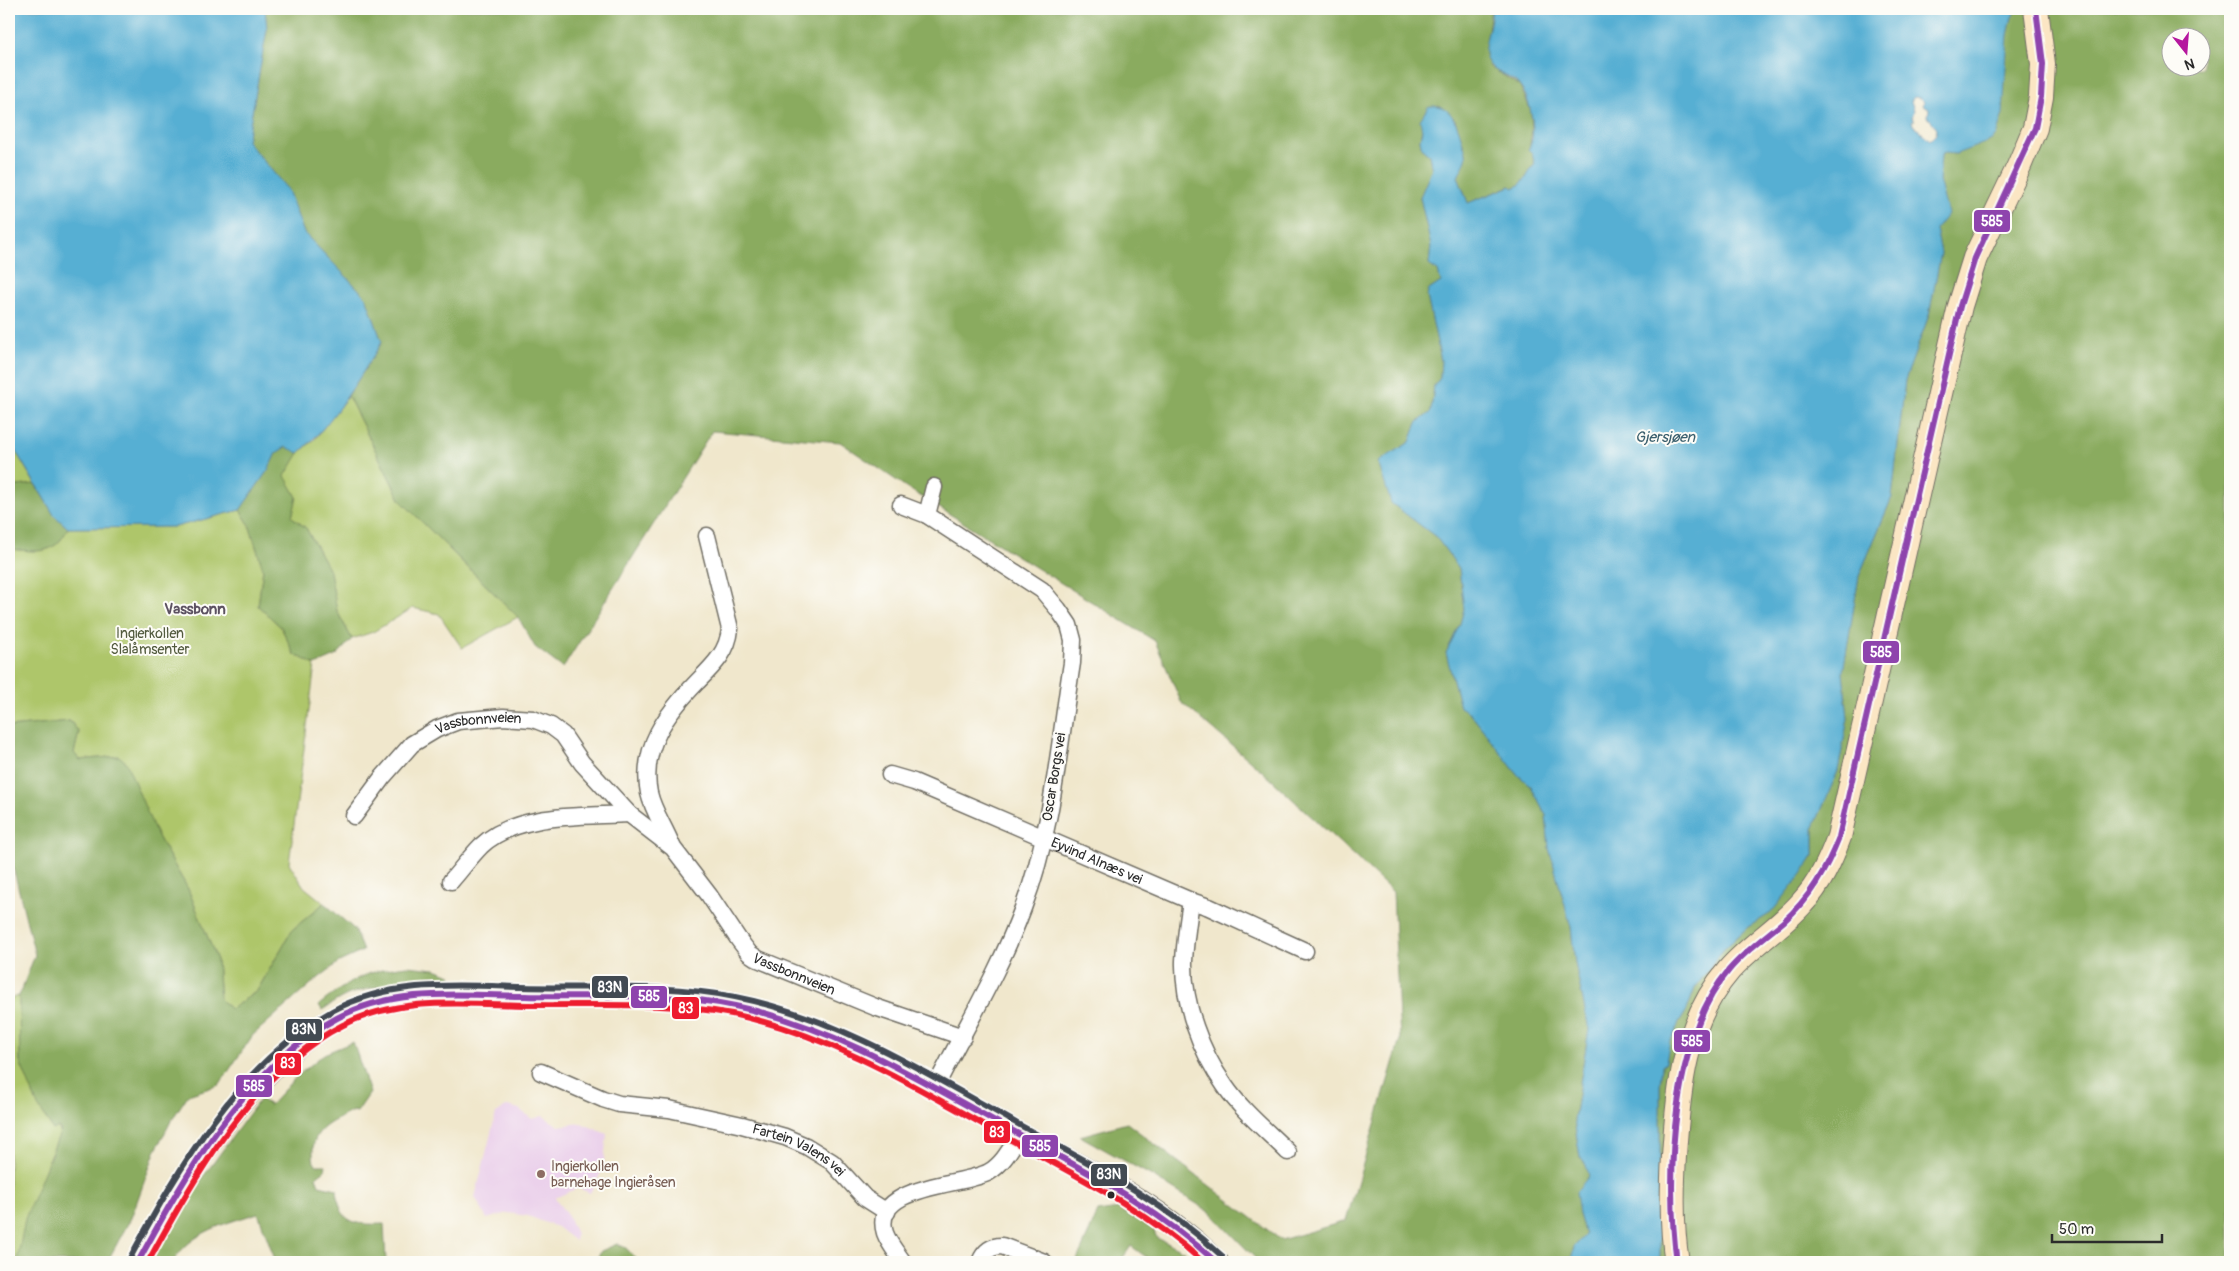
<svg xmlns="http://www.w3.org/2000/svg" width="2239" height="1271" font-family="Pangolin,sans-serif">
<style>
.built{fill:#ebd1eb}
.green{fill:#aec66b;stroke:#6c784b}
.forest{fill:#8aab5f;stroke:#5a6b45;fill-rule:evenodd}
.water{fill:#56afd3;stroke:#406d7f;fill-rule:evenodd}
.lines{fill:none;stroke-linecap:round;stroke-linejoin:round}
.street-casing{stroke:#706d63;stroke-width:19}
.secondary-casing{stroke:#706d63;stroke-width:26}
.street{stroke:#fff;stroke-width:16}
.secondary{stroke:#fbe6c4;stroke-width:24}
.bus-1-casing{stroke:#fdfcf7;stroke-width:10}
.bus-2-casing{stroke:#fdfcf7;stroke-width:10}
.bus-3-casing{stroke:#fdfcf7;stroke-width:10}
.bus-1{stroke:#8e44ad;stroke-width:6}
.bus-2{stroke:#ed1b2f;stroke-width:6}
.bus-3{stroke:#424a52;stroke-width:6}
.education-dot{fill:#8d6e63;stroke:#fdfcf7;stroke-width:2}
.bus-dot{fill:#2b2b2b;stroke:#fdfcf7;stroke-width:2}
.labels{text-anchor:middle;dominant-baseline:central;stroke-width:4;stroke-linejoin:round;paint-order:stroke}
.park-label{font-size:14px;fill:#525a3e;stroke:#fdfcf7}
.street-label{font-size:14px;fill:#2b2b2b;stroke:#fdfcf7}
.education-label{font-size:14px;fill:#785e54;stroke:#fdfcf7;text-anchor:start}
.water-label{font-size:15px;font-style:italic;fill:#3c606e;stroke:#fdfcf7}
.neighbourhood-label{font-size:15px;font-weight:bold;fill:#5d5262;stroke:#fdfcf7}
.line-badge{stroke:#fdfcf7;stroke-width:2}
.badge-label{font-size:14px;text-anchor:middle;font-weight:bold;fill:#fff}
</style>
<rect width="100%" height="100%" fill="#fdfcf7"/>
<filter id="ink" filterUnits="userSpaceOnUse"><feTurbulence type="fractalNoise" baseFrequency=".02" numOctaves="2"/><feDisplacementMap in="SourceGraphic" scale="10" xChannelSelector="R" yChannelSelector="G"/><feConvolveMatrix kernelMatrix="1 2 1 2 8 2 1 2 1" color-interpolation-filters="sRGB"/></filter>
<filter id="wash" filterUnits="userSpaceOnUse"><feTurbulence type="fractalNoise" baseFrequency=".0096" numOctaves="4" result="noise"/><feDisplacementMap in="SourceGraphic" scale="20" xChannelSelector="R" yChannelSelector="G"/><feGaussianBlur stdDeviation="1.12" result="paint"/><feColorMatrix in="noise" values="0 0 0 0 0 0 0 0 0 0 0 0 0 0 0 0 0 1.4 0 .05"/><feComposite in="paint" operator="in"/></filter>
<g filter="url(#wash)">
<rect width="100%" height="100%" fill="#f0e7cc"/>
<!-- built -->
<path class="built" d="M508,1106L519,1109L532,1119L543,1116L559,1126L581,1123L607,1134L603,1169L590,1193L578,1188L555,1198L569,1218L576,1234L575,1241L557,1227L528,1216L508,1213L487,1219L475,1197L496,1113Z"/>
<!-- green -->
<path class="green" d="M348,396L401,501L518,617L462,648L439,614L413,608L373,632L352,639L337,611L330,572L306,528L292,517L297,497L284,476L299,453L315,439Z
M9,440L35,484L9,487Z
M240,510L249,524L263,569L258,606L281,627L294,654L315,665L289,863L304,887L324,903L292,930L257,991L231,1009L220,1000L217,960L188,889L156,833L119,756L80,760L74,753L79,732L70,721L9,727V549C37,551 54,557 68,528L175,527Z
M19,996L20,1062L53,1130L58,1127L61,1134L50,1155L17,1262H9V998Z"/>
<!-- forest -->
<path class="forest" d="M265,9H1491L1485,53L1490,67L1520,86L1531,111L1532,130L1530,144L1535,164C1527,173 1526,184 1513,188L1510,186L1468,203L1458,177L1466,159V153L1455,119L1439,105L1425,111L1420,140L1422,149L1429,155L1432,170L1420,197L1431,246L1429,265L1438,271L1441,282L1429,290L1427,296L1441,360L1440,378L1434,386L1431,412L1417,423L1410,442L1400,449L1391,503L1436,537L1459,568L1464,609L1460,624L1446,653L1460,707L1470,713L1518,775L1531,786L1546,815L1549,848L1571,927L1575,963L1589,1029L1574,1120L1580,1157L1586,1165L1589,1176L1579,1214L1585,1235L1574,1247L1571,1260L1567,1262H1259L1210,1212L1152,1176L1080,1136L1127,1123L1281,1240L1346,1221L1400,1040L1393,892L1261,770L1181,702L1155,641L909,489L840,442L712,431L563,668L535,647L518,617L401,501L348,396L382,342L366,297L304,233L288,190L247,141L267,29Z
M2014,9H2230V1262H1657L1660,1256V1086L1662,1066L1670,1041L1673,1037L1679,1023L1687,1010L1695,988L1723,950L1748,927L1771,913L1814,856V827L1838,771L1848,718L1843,672L1859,576L1892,497L1905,380L1929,315L1941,253L1936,229L1947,214L1939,180L1941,155L1944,153L1956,154L2008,35L2012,17L2015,13ZM2172,38H2202V68H2172Z
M286,446L299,453L285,476L297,497L292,517L306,528L330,572L337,611L352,639L336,656L315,665L294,654L281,627L258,606L263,569L249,524L240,510L268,470L276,453Z
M35,484L54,515L68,528C54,557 37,551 9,549V487Z
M70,721L79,732L74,753L80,760L119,756L126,762L156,833L188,889L217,960L220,1000L231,1009L257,991L292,930L324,903L354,929L363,951L339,962L311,984L253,1035L219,1085L188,1095L171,1121L155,1152L131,1218L107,1262H17L25,1219L61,1130L58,1127L53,1130L38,1106L20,1062L19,996L35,955L9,851V727Z
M407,966L435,969L451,975L453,982C419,981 385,983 353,993C342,996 332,1004 322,1010L319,1005C352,979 364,971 407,966Z
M353,1042L370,1093L357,1112L353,1111C328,1124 308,1130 314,1163L317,1165H326L325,1170L316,1177L319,1185L337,1189C339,1224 354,1225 384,1224L386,1262H276L258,1213C227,1223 191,1231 173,1262H149L189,1196L260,1099L270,1105L295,1078L324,1054Z
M1118,1209L1153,1229L1157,1238L1184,1251L1195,1262H1153L1131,1246L1120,1262H1076L1098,1212Z
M617,1244L626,1248L639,1262H595L601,1251Z"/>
<!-- water -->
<path class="water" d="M9,9H265L267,29L247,141L288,190L304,233L366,297L382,342C357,381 334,422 299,453L286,447L276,453L268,470L240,510L175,527L68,528L54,515L9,440Z
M1491,9H2014L2015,13L2012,17L2008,35L2003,114L1996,136L1990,141L1956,154L1944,153L1941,155L1939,180L1948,214L1936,229L1941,253L1929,315L1905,380L1892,497L1859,576L1843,672L1848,718L1838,771L1814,827V855L1802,874L1771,913L1748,927L1723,950L1695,988L1687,1010L1679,1023L1673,1037L1670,1041L1666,1062L1662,1066L1660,1086V1256L1657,1262H1568L1571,1260L1574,1247L1585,1235L1579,1214L1576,1192L1589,1176L1586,1165L1580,1157L1574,1120L1589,1029L1575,963L1571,927L1549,848L1546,815L1531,786L1518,775L1470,713L1460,707L1446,653L1460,624L1464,609L1459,568L1436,537L1391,503L1378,462L1410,442L1417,423L1431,412L1434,386L1440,378L1441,360L1427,296L1429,290L1441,282L1438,271L1429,265L1431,246L1420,197L1432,169L1429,155L1422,149L1420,140L1422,130L1420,120L1428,107C1450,100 1459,127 1463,144C1465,148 1467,155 1466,159C1465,165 1460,171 1458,177L1468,203L1511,186L1513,188C1526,184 1527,173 1535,164L1532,154L1528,150C1538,134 1531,102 1521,87C1510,73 1489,75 1485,54C1483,42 1493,23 1491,9ZM1914,97L1920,98L1924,102L1923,105L1929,108L1928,117L1937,128L1936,134L1930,140L1913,125L1912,120H1915L1912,118L1914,110L1911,101Z"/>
</g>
<g filter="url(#ink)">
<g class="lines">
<!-- street casing -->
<g class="street-casing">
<g id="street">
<path d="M901,505L927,515L1042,590L1058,609L1069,625L1073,640L1072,663C1059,744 1053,830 1023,908C1000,970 965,1028 935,1088"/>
<path d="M927,515L934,487"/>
<path id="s1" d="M890,775L914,782L1191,901L1209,907L1305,951"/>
<path id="s2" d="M354,816L382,778L412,744L437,729L458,721L503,717L533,719L551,726L563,735L582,763L629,814L673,848L709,895L739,940L749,953L758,959L875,1007L963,1037"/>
<path d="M672,846C665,828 653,811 649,793C640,748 667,713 697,682C713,666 728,652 730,629L707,536"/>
<path d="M451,881C461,870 470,857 481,846C517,812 583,817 629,814"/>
<path d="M1191,901C1188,921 1185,941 1184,961C1183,1004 1201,1052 1225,1086C1242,1111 1267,1131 1288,1152"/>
<path id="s3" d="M541,1072L603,1099L619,1104L669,1109L742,1125L785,1137L806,1146L832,1162L865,1198L887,1212"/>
<path d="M903,1262C897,1253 889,1244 885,1233C870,1184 965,1186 989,1172C1003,1164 1011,1148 1020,1134"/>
<path d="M980,1262C984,1252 990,1246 1002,1246L1044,1262"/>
</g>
</g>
<!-- secondary casing -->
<g class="secondary-casing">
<path id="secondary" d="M138,1262C184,1176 249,1066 337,1018C395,987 461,994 525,996C592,997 669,992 735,1006C836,1027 924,1081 1013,1131C1084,1170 1158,1204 1216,1262
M1677,1262C1671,1227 1672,1191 1674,1156C1678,1090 1684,1022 1729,970C1751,945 1780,928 1802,903C1820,884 1830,861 1839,837L1960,306L1975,258L2019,166L2035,128L2041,97L2043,64L2036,9"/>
</g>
<!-- street -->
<use href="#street" class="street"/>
<!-- secondary -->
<use href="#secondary" class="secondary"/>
<!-- bus-1 casing -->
<g class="bus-1-casing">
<path id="bus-1" d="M138,1262C186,1174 245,1068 337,1018C395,987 462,995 525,996C595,998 666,991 735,1006C836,1027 924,1082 1013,1131C1085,1171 1155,1206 1216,1262
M1677,1262C1665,1177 1672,1037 1729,970C1745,951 1765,937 1783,922C1810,898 1826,870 1839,837L1960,306L1975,258L2035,128L2041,97L2043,64L2036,9"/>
</g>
<!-- bus-2 casing -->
<g class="bus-2-casing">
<path id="bus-2" d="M148,1262C194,1178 254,1070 343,1025C400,996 465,1004 527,1005C595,1006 665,1001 732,1014C833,1035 921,1090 1009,1139C1077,1176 1146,1210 1203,1262"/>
</g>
<!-- bus-3 casing -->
<g class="bus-3-casing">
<path id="bus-3" d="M130,1258C180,1166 238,1064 332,1011C390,979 459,985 522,987C593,989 664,983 735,997C837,1017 927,1073 1016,1123C1089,1163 1161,1199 1222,1256"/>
</g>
<!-- bus-1 -->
<use href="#bus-1" class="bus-1"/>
<!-- bus-2 -->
<use href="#bus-2" class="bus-2"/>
<!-- bus-3 -->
<use href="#bus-3" class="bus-3"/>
</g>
</g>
<!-- markers -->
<circle class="education-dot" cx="541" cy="1174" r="5"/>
<circle class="bus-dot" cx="1111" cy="1195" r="4.5"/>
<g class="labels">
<!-- park labels -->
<g class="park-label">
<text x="150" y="633">Ingierkollen<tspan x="150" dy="16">Slalåmsenter</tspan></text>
</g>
<!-- street labels -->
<g class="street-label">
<text stroke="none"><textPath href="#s2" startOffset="164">Vassbonnveien</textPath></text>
<text transform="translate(1054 777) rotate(-81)">Oscar Borgs vei</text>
<text stroke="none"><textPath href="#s1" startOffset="224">Eyvind Alnæs vei</textPath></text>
<text stroke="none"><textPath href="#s2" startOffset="592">Vassbonnveien</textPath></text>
<text stroke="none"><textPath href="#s3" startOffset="272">Fartein Valens vei</textPath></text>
</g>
<!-- education labels -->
<g class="education-label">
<text x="551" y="1166">Ingierkollen<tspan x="551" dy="16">barnehage Ingieråsen</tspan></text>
</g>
<!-- water labels -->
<g class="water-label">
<text x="1665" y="437">Gjersjøen</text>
</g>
<!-- neighbourhood labels -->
<g class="neighbourhood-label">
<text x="195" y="609">Vassbonn</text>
</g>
</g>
<g class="line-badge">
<rect x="1973" y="209" width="38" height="24" rx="5" fill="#8e44ad"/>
<rect x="1862" y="640" width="38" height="24" rx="5" fill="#8e44ad"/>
<rect x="591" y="975" width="38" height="24" rx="5" fill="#424a52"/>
<rect x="630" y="985" width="38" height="24" rx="5" fill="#8e44ad"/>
<rect x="671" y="996" width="29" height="24" rx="5" fill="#ed1b2f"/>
<rect x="285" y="1018" width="38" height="24" rx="5" fill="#424a52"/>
<rect x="1673" y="1029" width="38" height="24" rx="5" fill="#8e44ad"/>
<rect x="274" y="1052" width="28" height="24" rx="5" fill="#ed1b2f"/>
<rect x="235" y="1074" width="38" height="24" rx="5" fill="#8e44ad"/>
<rect x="983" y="1120" width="28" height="24" rx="5" fill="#ed1b2f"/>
<rect x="1021" y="1134" width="38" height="24" rx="5" fill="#8e44ad"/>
<rect x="1090" y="1163" width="38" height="24" rx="5" fill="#424a52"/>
</g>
<g class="badge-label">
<text x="1992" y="226">585</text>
<text x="1881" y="657">585</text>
<text x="610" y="992">83N</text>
<text x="649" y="1001">585</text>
<text x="686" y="1013">83</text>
<text x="304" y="1034">83N</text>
<text x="1692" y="1046">585</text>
<text x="288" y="1068">83</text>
<text x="254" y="1091">585</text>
<text x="997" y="1137">83</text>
<text x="1040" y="1151">585</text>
<text x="1109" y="1179">83N</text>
</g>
<!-- margin -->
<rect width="2239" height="1271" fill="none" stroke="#fdfcf7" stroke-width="30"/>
<!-- north arrow -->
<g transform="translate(2186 52) rotate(163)"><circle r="24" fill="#fdfcf7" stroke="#a9a8a5"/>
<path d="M0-4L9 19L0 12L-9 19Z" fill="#b5179e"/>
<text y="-8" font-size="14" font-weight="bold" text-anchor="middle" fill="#2b2b2b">N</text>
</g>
<!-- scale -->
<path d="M2052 1234v8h110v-8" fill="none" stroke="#2b2b2b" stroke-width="2.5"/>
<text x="2059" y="1234" font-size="15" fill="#2b2b2b" stroke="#fdfcf7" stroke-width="4" paint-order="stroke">50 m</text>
</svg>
